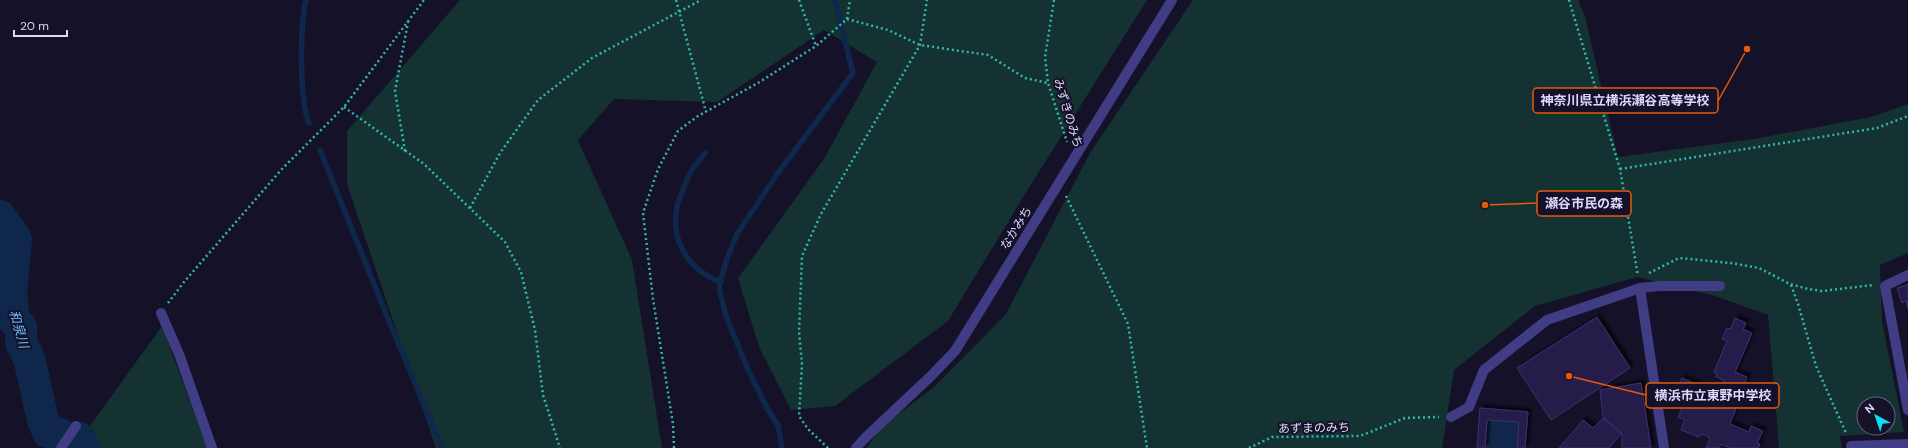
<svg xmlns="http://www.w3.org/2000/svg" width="1908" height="448" font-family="'DM Sans','Noto Sans JP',sans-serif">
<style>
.green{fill:#143231;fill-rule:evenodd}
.water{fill:#10274c}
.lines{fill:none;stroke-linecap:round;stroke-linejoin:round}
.stream{stroke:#10274c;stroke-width:5.5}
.river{stroke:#10274c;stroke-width:32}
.building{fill:#261d48;stroke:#3d3074;filter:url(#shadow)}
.path{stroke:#33b7af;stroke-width:2.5;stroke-dasharray:2 3;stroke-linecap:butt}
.minor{stroke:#403d85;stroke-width:10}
.labels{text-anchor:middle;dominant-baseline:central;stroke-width:4;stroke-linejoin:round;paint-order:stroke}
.street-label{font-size:12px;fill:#ddd9fe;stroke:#151128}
.water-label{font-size:13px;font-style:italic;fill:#6ab8fb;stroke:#151128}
.leader{fill:none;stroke:#e8590c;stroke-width:1.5}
.callout-dot{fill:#e8590c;stroke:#151128;stroke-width:1.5}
.callout{fill:#151128;stroke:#e8590c;stroke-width:1.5}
.callout-label{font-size:13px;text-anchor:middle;font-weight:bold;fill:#ddd9fe}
</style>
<defs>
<filter id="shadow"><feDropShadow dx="3.5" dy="-3.5" stdDeviation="1" flood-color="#0009"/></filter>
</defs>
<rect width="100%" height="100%" fill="#151128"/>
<!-- green -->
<path class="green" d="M460,0H1147L1025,194L948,321L835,406L791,410L759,347L738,278L824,159L877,62L824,30L717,102L614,99L578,140L632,260L662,448H436L347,184V131Z
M1193,0H1578L1585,17L1618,157L1754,139L1871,117L1908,104V253L1880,265L1882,321L1904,432L1840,436L1842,448H1779L1768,315L1712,295L1637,277L1535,306L1454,370L1442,448H866L883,426L935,386L1006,314L1090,153ZM1864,404H1888V428H1864Z
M162,326L207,448H93L85,433Z"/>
<!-- water -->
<path class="water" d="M1487,420L1519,422L1517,448H1485Z"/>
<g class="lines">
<!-- stream -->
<path class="stream" d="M306,0C300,25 299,100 309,123
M320,150L391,326L442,448
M705,153C701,159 695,164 692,170C688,175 687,182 684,187C682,194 678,200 677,207C670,241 689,271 721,282
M782,448L778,425L768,410L749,372L726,316L719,288L726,261L737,234L778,173L853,73L835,0"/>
<!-- river -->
<path class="river" d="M0,216L16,239L11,293L14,321L21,327V342L29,358L43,420L48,432L60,434
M79,438L84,448"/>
</g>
<!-- building -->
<path class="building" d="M1908,284V308L1906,301L1902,303L1897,288Z
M1597,317L1630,368L1551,420L1517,368Z
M1735,318L1746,323L1743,329L1752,333L1735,372L1747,377L1739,397L1725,391L1722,397L1738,403L1730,424L1749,432L1751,426L1763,431L1757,443L1760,444L1758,448H1730L1721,444L1719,448H1706L1710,438L1702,434L1699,437L1681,430L1685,420L1678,417L1683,405L1680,404L1683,396L1675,393L1682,378L1718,394L1724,380L1716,377L1717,373L1714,372L1727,341L1722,339L1727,328L1730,329Z
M1641,383L1651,448H1622V433L1603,417L1600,390Z
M1480,408L1528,412L1525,448H1517L1519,422L1487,420L1485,448H1477Z
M1603,418L1621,434L1609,448H1559L1583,420L1593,428Z"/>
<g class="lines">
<!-- path -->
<path class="path" d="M676,0L706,112
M799,0L816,46
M1054,0L1045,57L1048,83L1067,142
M1569,0L1620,169L1638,276
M847,19L888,30L920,45L988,55L1025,78L1048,83
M344,107L424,164L505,242L521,272L535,330L543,395L560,448
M405,151L395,91L408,22
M1620,169L1877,128L1908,116
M1066,196L1128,324L1147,448
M470,208L500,153L538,100L592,58L701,0
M1649,273L1679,258L1731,263L1759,268L1790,284L1808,289L1822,291L1873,285
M1791,285L1798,304L1816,366L1846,433
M168,303L184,282L281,170L344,107L424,0
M674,448L673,424L653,299L643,213L658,169L678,131L698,116L758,83L816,46L847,19L850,0
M828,448L808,429L799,416L802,364L799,332L802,256L821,214L920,45L927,0
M1249,448L1272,437L1360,436L1405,418L1439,417"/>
<!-- minor -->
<path class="minor" d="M1908,275L1885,286L1908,410
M1640,288L1664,448
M161,313L179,354L212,448
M1451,417L1469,407L1484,370L1547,320L1640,288L1659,286H1720
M61,448L76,426
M856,448L865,438L931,376L955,351L1172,0
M1852,448L1851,446L1908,444"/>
</g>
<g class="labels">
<!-- street labels -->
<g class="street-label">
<text transform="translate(1068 113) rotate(73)">みずきのみち</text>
<text transform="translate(1016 228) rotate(-58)">なかみち</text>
<text transform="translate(1314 428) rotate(-1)">あずまのみち</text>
</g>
<!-- water labels -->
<g class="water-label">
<text transform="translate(19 329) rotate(74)">和泉川</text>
</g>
</g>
<!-- callouts -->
<path class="leader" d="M1747 49L1718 101M1485 205L1537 203M1569 376L1646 395"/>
<g class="callout-dot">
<circle cx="1747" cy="49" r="4"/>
<circle cx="1485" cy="205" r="4"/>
<circle cx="1569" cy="376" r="4"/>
</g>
<g class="callout">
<rect x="1533" y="88" width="185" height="25" rx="4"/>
<rect x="1537" y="191" width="94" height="25" rx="4"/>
<rect x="1646" y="383" width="133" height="25" rx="4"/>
</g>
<g class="callout-label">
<text x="1625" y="105">神奈川県立横浜瀬谷高等学校</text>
<text x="1584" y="208">瀬谷市民の森</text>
<text x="1713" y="400">横浜市立東野中学校</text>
</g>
<!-- north arrow -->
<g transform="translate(1876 416) rotate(320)"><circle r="19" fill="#151128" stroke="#65617e"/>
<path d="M0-3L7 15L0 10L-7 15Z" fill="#0ae1f8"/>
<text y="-6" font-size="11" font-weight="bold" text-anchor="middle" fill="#ddd9fe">N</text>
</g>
<!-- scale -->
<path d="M14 30v6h53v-6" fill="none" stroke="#ddd9fe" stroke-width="2"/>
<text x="20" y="30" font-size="12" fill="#ddd9fe" stroke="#151128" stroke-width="3" paint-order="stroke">20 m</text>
</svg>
